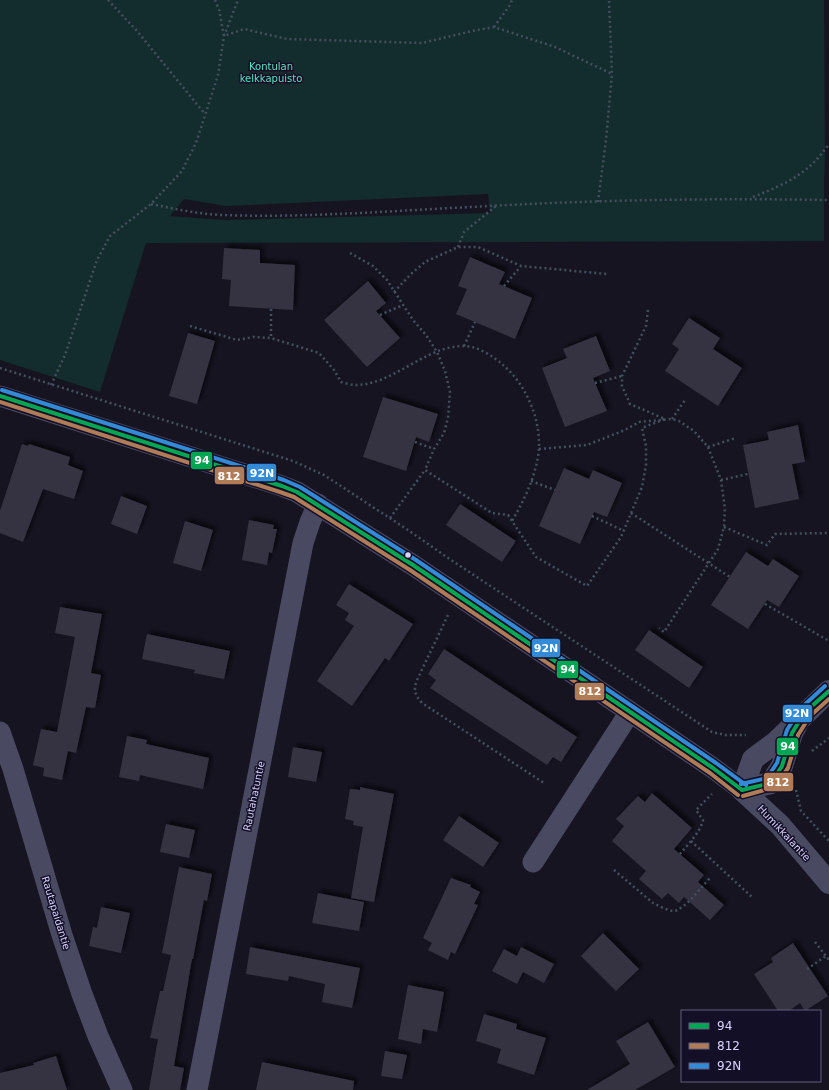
<svg xmlns="http://www.w3.org/2000/svg" width="829" height="1090" font-family="'DejaVu Sans',sans-serif">
<style>
.green{fill:#132c2d;fill-rule:evenodd}
.building{fill:#343243;filter:url(#shadow)}
.lines{fill:none;stroke-linecap:round;stroke-linejoin:round}
.path{stroke:#44505f;stroke-width:2.5;stroke-dasharray:2 3;stroke-linecap:butt}
.minor{stroke:#4a4962;stroke-width:21}
.tertiary{stroke:#4a4962;stroke-width:22}
.bus-1-casing{stroke:#130f26;stroke-width:7}
.bus-2-casing{stroke:#130f26;stroke-width:7}
.bus-3-casing{stroke:#130f26;stroke-width:7}
.bus-1{stroke:#00a651;stroke-width:4}
.bus-2{stroke:#b07c57;stroke-width:4}
.bus-3{stroke:#338bd7;stroke-width:4}
.bus-dot{fill:#d9d4ff;stroke:#130f26;stroke-width:1.5}
.labels{text-anchor:middle;dominant-baseline:central;stroke-width:3;stroke-linejoin:round;paint-order:stroke}
.park-label{font-size:10px;fill:#5fe0c0;stroke:#130f26}
.street-label{font-size:10px;fill:#d9d4ff;stroke:#130f26}
.line-badge{stroke:#130f26;stroke-width:1.5}
.badge-label{font-size:11px;text-anchor:middle;font-weight:bold;fill:#fff}
</style>
<defs>
<filter id="shadow"><feDropShadow dx="3.5" dy="-3.5" stdDeviation="2" flood-color="#0009"/></filter>
</defs>
<rect width="100%" height="100%" fill="#161421"/>
<!-- green -->
<path class="green" d="M0,0H824L825,158L824,181V241L146,243L100,392L0,360ZM488,194L490,213L224,220L170,216L184,199L226,206Z"/>
<!-- building -->
<path class="building" d="M224,248L260,250V263L295,265L293,310L229,306L231,280L222,279Z
M470,257L505,272L499,284L532,298L515,339L456,314L467,289L458,286Z
M368,281L386,303L376,311L400,338L367,367L324,320Z
M689,318L720,338L713,349L742,368L718,406L665,371L679,349L672,344Z
M188,333L215,341L197,404L169,396Z
M596,336L610,371L593,378L607,411L565,427L542,368L567,358L563,349Z
M383,397L438,414L429,442L416,437L406,471L363,457Z
M798,425L805,462L792,464L799,499L755,508L743,445L769,440L767,432Z
M22,444L28,446L29,444L70,457L68,465L83,471L74,499L43,489L23,542L0,533V511Z
M564,468L589,479L593,470L622,483L607,517L594,512L580,544L539,526Z
M121,496L147,506L137,534L111,524Z
M460,504L516,541L502,562L446,525Z
M249,520L274,525L273,529H277L272,553L269,552L267,565L242,560Z
M185,521L213,530L201,571L173,563Z
M746,552L768,566L773,559L799,576L779,607L767,600L748,629L711,605Z
M349,584L413,624L389,661L385,658L352,706L317,681L354,626L345,620L349,613L336,605Z
M60,607L102,614L91,673L101,675L95,708L86,707L76,753L68,751L62,780L43,776L44,768L33,765L41,729L57,732L75,637L55,633Z
M649,630L703,667L689,688L635,650Z
M147,634L230,651L224,679L194,673L195,670L142,659Z
M444,649L577,737L561,762L553,757L547,765L430,688L436,680L428,674Z
M127,736L147,740L146,744L209,758L203,789L140,775L139,781L119,777Z
M293,747L322,752L316,782L288,777Z
M360,787L394,794L374,902L351,898L363,827L353,825L354,821L345,819L350,789L360,790Z
M652,793L692,828L674,849L704,875L698,882L724,905L710,920L684,897L679,903L668,893L662,899L639,879L646,871L612,841L624,826L616,819L638,796L645,802Z
M459,816L499,843L483,867L443,840Z
M166,824L195,830L189,858L160,852Z
M179,867L212,874L207,901L204,900L193,959H192L174,1066L184,1068L180,1090H149L158,1039L150,1038L160,991H163L171,955L162,953Z
M451,878L471,885L470,887L480,892L474,904L478,905L455,954L451,952L448,960L428,950L432,943L423,938Z
M318,893L364,902L359,931L312,923Z
M101,907L130,913L121,953L89,946L93,927L97,928Z
M603,933L639,969L616,991L581,956Z
M793,943L828,996L805,1011L800,1003L789,1011H778L754,974L773,962L771,958Z
M250,947L360,968L352,1008L322,1002L325,984L289,976L288,981L246,974Z
M521,947L554,964L544,983L523,972L517,984L492,971L504,949L517,956Z
M408,985L444,992L437,1032L423,1029L421,1044L398,1039Z
M484,1014L517,1024L516,1029L546,1038L534,1075L497,1063L501,1049L476,1041Z
M648,1022L675,1067L635,1090H587L630,1064L616,1041Z
M385,1051L407,1055L402,1079L381,1076Z
M56,1056L67,1090H0V1073L34,1065L33,1063Z
M262,1062L354,1081L353,1090H256Z"/>
<g class="lines">
<!-- path -->
<path class="path" d="M108,0L137,31L205,114
M215,0L219,9L224,36L244,29L287,39L422,43L472,31L494,27L555,47L612,74
M494,27L510,5L512,0
M753,197C786,184 808,174 829,144
M598,202L606,140L612,74L609,0
M151,204C175,209 198,214 222,215C305,218 388,211 471,207C590,200 710,198 829,200
M458,247L464,232L496,206
M350,253L373,266L387,280L413,320L426,335L437,352L445,371L450,392L448,418L444,433L434,449L425,470
M504,286L521,266
M394,292L411,274L425,262L458,247H478L521,266L607,274
M271,309V338
M380,315L403,305
M190,326L237,340L253,337L271,338L319,353L334,370L341,382C345,383 351,385 355,385C393,385 424,347 462,346C476,345 493,356 503,365C530,388 546,431 536,466C531,486 522,504 512,521
M464,346L475,322
M0,368L293,461L324,475L408,530L451,560L712,732L725,735H746
M595,383L622,376
M51,385L65,355L97,260L110,236L151,204L182,171L196,143L218,75L224,36L238,0
M672,419L685,400
M415,442L434,449
M708,447L736,438
M539,449L587,445L625,430L639,422L672,419L679,421L694,431L708,447L721,480L725,509L724,527L718,549L664,632L659,628
M721,480L748,474
M531,481L555,490
M631,513L730,577
M592,516L624,531
M390,518L425,470L492,513L508,515L536,557L587,586L621,537L642,487L646,465V446L642,428L665,419L630,404L622,386V376L646,326L648,310
M724,527L767,545L775,534L829,533
M765,604L829,641
M448,615L417,680C413,690 415,695 422,703L544,783
M812,751L829,738
M796,790L801,811L829,841
M691,841L753,898
M680,854C688,844 700,833 703,820L696,810L712,794
M614,870L653,903C659,906 666,910 673,911C684,911 702,886 710,878
M815,942L829,960
M807,969L826,956"/>
<!-- minor -->
<path class="minor" d="M0,396L282,486L297,492L413,565L713,768L742,790
M0,732L13,769L62,935L82,994L98,1036L122,1090
M533,862L630,712
M197,1090L303,543L310,522L318,504"/>
<!-- tertiary -->
<path class="tertiary" d="M742,790L753,759L776,742L829,691
M742,790L780,825L829,883
M742,790L771,783L782,766L792,733L796,726"/>
<!-- bus-1 casing -->
<g class="bus-1-casing">
<path id="bus-1" d="M0,396L282,486L297,492L413,565L713,768L742,790
M742,790L771,783L782,766L792,733L805,712L829,691"/>
</g>
<!-- bus-2 casing -->
<g class="bus-2-casing">
<path id="bus-2" d="M0,402L280,492L294,497L410,570L710,773L738,795
M743,796L775,787L788,768L798,735L810,716L829,699"/>
</g>
<!-- bus-3 casing -->
<g class="bus-3-casing">
<path id="bus-3" d="M2,390L284,480L300,487L416,560L716,763L746,785
M741,784L767,778L777,763L787,730L800,709L825,686"/>
</g>
<!-- bus-1 -->
<use href="#bus-1" class="bus-1"/>
<!-- bus-2 -->
<use href="#bus-2" class="bus-2"/>
<!-- bus-3 -->
<use href="#bus-3" class="bus-3"/>
</g>
<!-- markers -->
<circle class="bus-dot" cx="408" cy="555" r="3.5"/>
<g class="labels">
<!-- park labels -->
<g class="park-label">
<text x="271" y="66">Kontulan<tspan x="271" dy="12">kelkkapuisto</tspan></text>
</g>
<!-- street labels -->
<g class="street-label">
<text transform="translate(254 796) rotate(-78)">Rautahatuntie</text>
<text transform="translate(784 833) rotate(47)">Humikkalantie</text>
<text transform="translate(56 913) rotate(73)">Rautapaidantie</text>
</g>
</g>
<g class="line-badge">
<rect x="190" y="451" width="23" height="19" rx="4" fill="#00a651"/>
<rect x="246" y="463" width="31" height="19" rx="4" fill="#338bd7"/>
<rect x="214" y="466" width="31" height="19" rx="4" fill="#b07c57"/>
<rect x="531" y="638" width="30" height="20" rx="4" fill="#338bd7"/>
<rect x="556" y="660" width="23" height="19" rx="4" fill="#00a651"/>
<rect x="574" y="682" width="31" height="19" rx="4" fill="#b07c57"/>
<rect x="782" y="704" width="31" height="19" rx="4" fill="#338bd7"/>
<rect x="776" y="737" width="23" height="19" rx="4" fill="#00a651"/>
<rect x="763" y="772" width="31" height="20" rx="4" fill="#b07c57"/>
</g>
<g class="badge-label">
<text x="202" y="464">94</text>
<text x="262" y="477">92N</text>
<text x="229" y="480">812</text>
<text x="546" y="652">92N</text>
<text x="568" y="673">94</text>
<text x="590" y="695">812</text>
<text x="797" y="717">92N</text>
<text x="788" y="750">94</text>
<text x="778" y="786">812</text>
</g>
<!-- legend -->
<rect x="681" y="1010" width="140" height="72" fill="#130f26" stroke="#625e7d"/>
<rect x="689" y="1023" width="20" height="6" fill="#00a651" stroke="#625e7d"/>
<text x="717" y="1030" font-size="12" fill="#d9d4ff">94</text>
<rect x="689" y="1043" width="20" height="6" fill="#b07c57" stroke="#625e7d"/>
<text x="717" y="1050" font-size="12" fill="#d9d4ff">812</text>
<rect x="689" y="1063" width="20" height="6" fill="#338bd7" stroke="#625e7d"/>
<text x="717" y="1070" font-size="12" fill="#d9d4ff">92N</text>
</svg>
